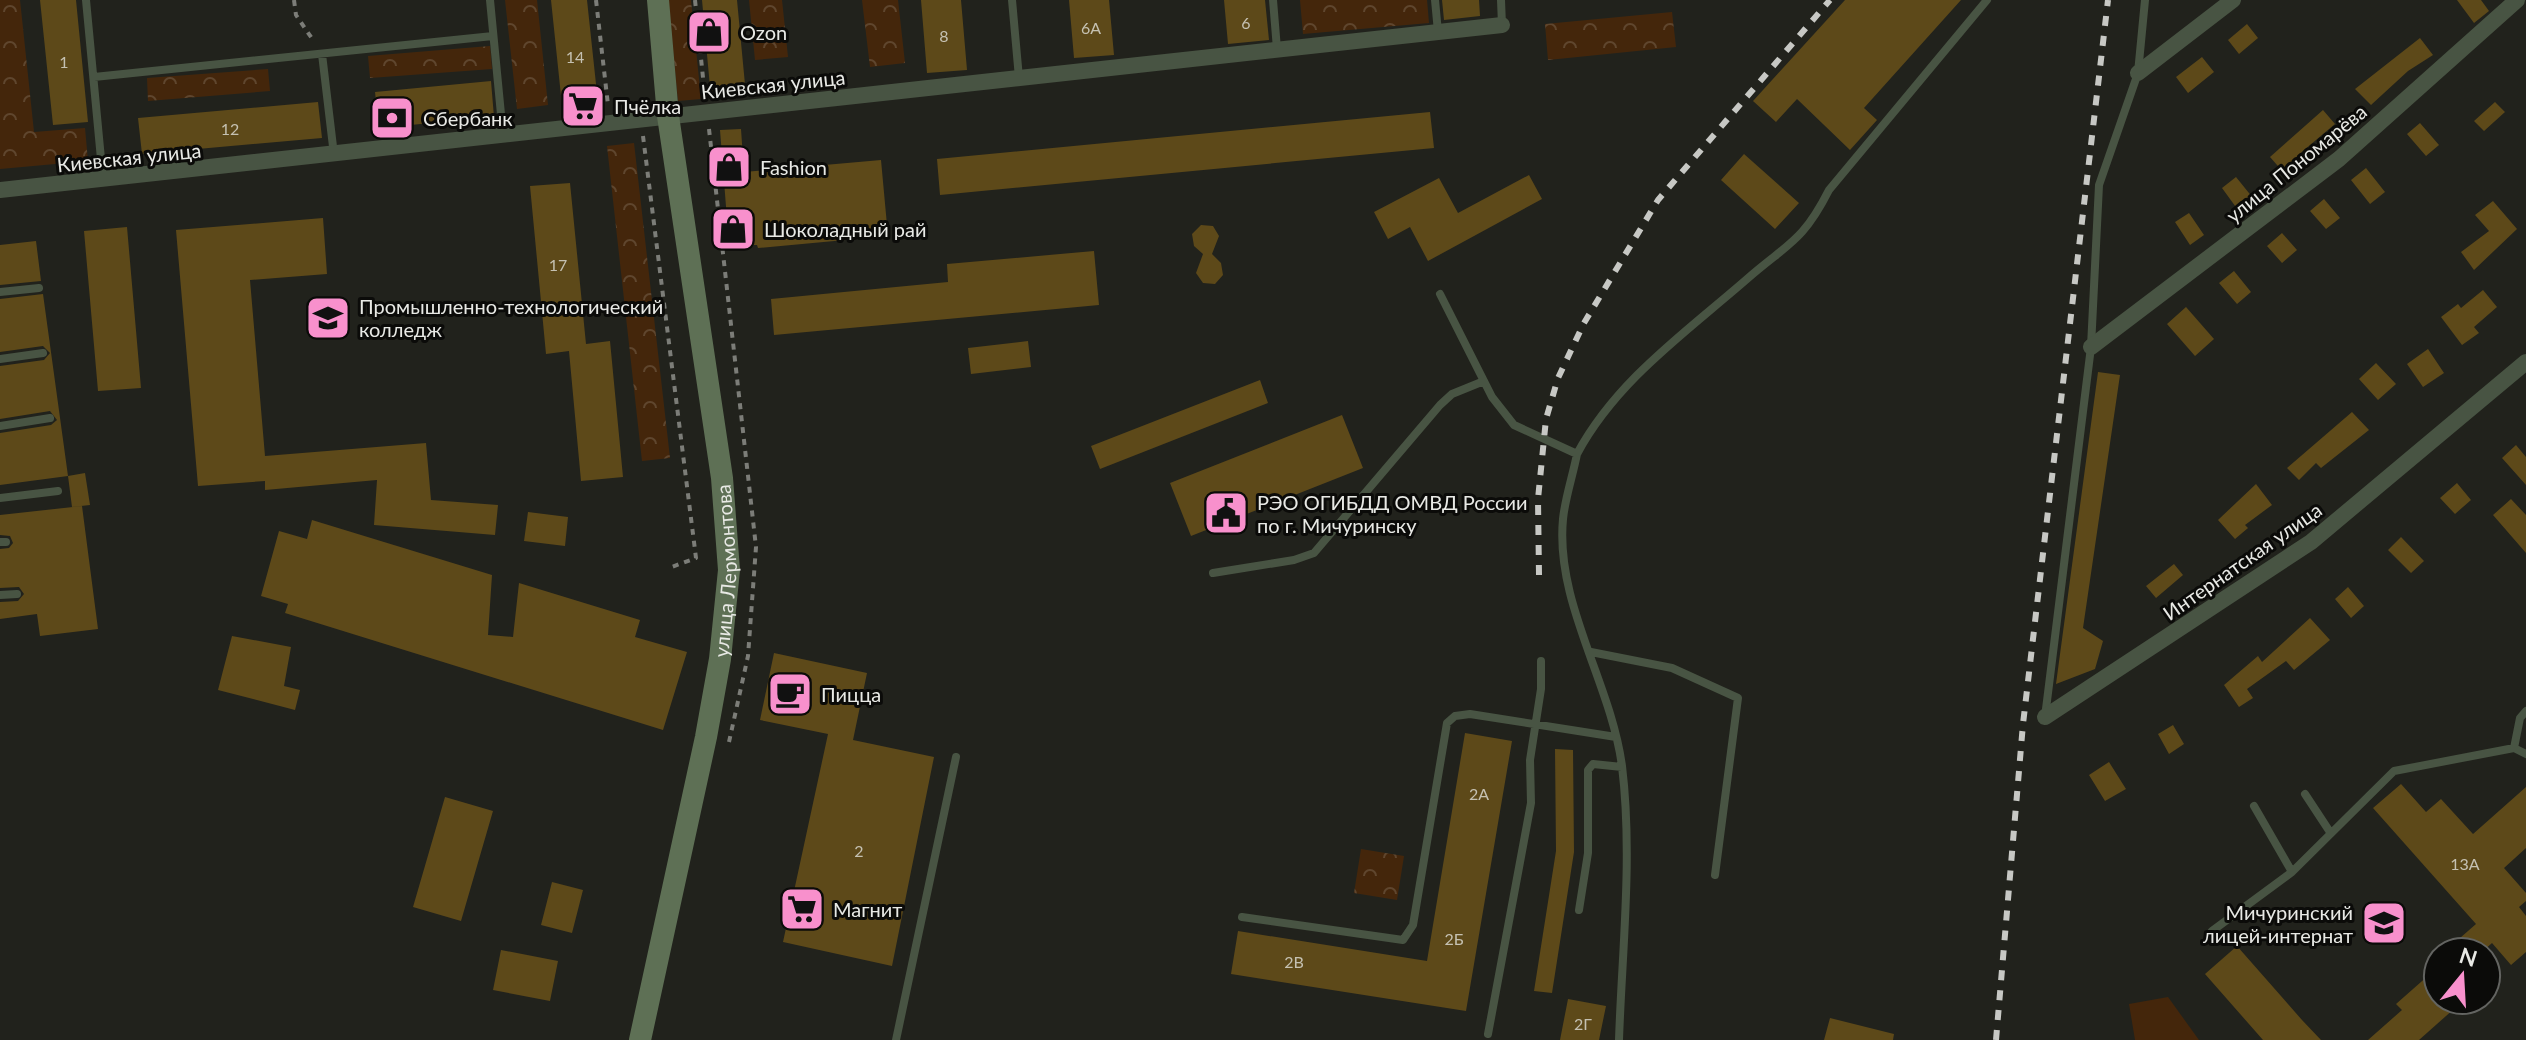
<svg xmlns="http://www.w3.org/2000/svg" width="2526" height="1040" font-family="Lato,sans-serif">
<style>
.forest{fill:url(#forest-crowns)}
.pitch{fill:#44260b}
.building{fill:#5d4919}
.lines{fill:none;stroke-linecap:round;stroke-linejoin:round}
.path{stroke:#7c7d78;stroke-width:4;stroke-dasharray:6 6;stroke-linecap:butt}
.lane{stroke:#485443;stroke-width:8}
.street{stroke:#485443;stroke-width:16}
.secondary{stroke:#5e7055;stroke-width:22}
.rail{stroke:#c7c8c4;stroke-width:6;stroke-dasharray:10 10;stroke-linecap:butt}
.labels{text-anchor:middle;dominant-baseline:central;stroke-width:6;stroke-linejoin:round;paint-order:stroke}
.number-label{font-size:16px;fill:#c5c1b2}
.poi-label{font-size:20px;fill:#e8e9e5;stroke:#0b0b09;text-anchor:start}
.street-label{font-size:20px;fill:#e8e9e5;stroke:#0b0b09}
</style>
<defs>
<pattern id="forest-crowns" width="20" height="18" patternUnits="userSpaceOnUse" patternTransform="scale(2)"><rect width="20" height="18" fill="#44260b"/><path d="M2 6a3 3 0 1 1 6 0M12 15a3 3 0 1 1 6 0" fill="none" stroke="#5f462e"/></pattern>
</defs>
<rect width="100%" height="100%" fill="#21221c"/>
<!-- forest -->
<path class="forest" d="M0,0H20L34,132L85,128L88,161L0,169Z
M505,0H537L548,105L517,109Z
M668,0H691L701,99L678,101Z
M749,0H782L788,57L755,60Z
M862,0H898L905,63L870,67Z
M1300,0H1427L1429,23L1303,34Z
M1672,12L1676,47L1548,60L1545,24Z
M490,46L492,69L370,78L368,56Z
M268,69L270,91L148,101L147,78Z
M634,143L670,458L642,461L607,146Z
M1361,849L1404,856L1397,900L1354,893Z"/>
<!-- pitch -->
<path class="pitch" d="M2168,997L2199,1040H2135L2129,1004Z"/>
<!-- building -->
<path class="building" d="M40,0H76L88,122L53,125Z
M551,0H587L599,112L563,115Z
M702,0H737L746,95L711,98Z
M921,0H961L967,70L927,73Z
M1069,0H1109L1114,55L1074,58Z
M1224,0H1265L1269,40L1228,44Z
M1442,0H1479L1480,16L1444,20Z
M1845,0H1961L1864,108L1877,120L1850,150L1797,99L1776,122L1753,101Z
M2457,0H2481L2489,11L2474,23Z
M2247,24L2258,38L2239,54L2228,40Z
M2420,38L2433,55L2408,71L2371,105L2355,89Z
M2202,57L2214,72L2188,93L2176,77Z
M491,81L494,117L379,128L375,92Z
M318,102L322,138L142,154L138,118Z
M2495,102L2505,112L2484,131L2474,121Z
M2323,110L2335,124L2297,156L2300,160L2284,173L2270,157Z
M1430,112L1434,148L940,195L937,159Z
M2420,123L2439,145L2426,156L2407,134Z
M741,129L744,172L881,160L888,236L758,248L757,245H729L720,130Z
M1744,154L1799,203L1775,229L1721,180Z
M2366,168L2385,192L2370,204L2351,180Z
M1529,175L1542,199L1428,261L1410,227L1388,239L1374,212L1439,178L1458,213Z
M2236,177L2253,198L2238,210L2222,188Z
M570,183L586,344L610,341L623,477L581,481L569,351L546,354L530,186Z
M2324,199L2340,218L2326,229L2310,211Z
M2493,201L2517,229L2474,270L2461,252L2489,231L2475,215Z
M2189,213L2204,235L2190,245L2175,222Z
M323,218L327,274L250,280L265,456L426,443L431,500L498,505L495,535L374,525L377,480L265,490V481L198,486L176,230Z
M1201,225L1213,226L1219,236L1212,254L1221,263L1223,275L1215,284L1203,283L1196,273L1203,254L1194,246L1192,234Z
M127,227L141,388L98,391L84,231Z
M2282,233L2297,250L2282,263L2267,246Z
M36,241L41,281L0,285V245Z
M1094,251L1099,305L774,335L771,299L948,282L947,264Z
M2234,271L2251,292L2237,304L2219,283Z
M2483,290L2497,307L2474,327L2479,333L2462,345L2441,317L2458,304L2461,308Z
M43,294L68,476L0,485V433L51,425L57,420L50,411L0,419V366L44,360L50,353L43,346L0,352V299Z
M2186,307L2214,339L2195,356L2167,324Z
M1028,341L1031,367L971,374L968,348Z
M2428,349L2444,373L2423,387L2407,364Z
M2376,363L2396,384L2378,400L2359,379Z
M2098,372L2120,375L2083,628L2103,641L2095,669L2056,684Z
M1260,380L1268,403L1100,469L1091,446Z
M2352,412L2369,430L2321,468L2316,463L2299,480L2287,468Z
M1342,415L1363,468L1191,536L1170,483Z
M2516,445L2526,457V485L2502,458Z
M85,473L90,505L72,507L68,476Z
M2457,483L2471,500L2455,514L2440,498Z
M2256,484L2272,505L2245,525L2248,528L2235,539L2218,520Z
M2511,499L2526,515V553L2493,515Z
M82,506L98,629L40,636L37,614L0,619V602L18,601L24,594L19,587L0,588V549L9,548L13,543L10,536L0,535V515Z
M528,512L568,517L565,546L524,541Z
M312,520L492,575L488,635L513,637L519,583L640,620L635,637L687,652L663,730L285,613L288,604L261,596L279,531L307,539Z
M2401,537L2424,561L2411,573L2388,550Z
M2174,564L2183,575L2156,598L2146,586Z
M2348,587L2364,606L2351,618L2335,599Z
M2310,618L2330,640L2294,670L2286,661L2247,689L2253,698L2239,707L2224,685L2258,656L2262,662Z
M232,636L291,647L284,686L300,690L295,710L218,690Z
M774,653L867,673L853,740L934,757L892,966L783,942L828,734L760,720Z
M2173,725L2184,744L2169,754L2158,734Z
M1465,733L1512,741L1466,1011L1231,974L1238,931L1427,961Z
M1555,749L1573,750L1574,852L1552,993L1534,991L1556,851Z
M2109,762L2126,789L2105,801L2089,775Z
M2401,784L2426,812L2441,799L2473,834L2526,787V848L2504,868L2526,893V901L2519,907L2526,916V952L2511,965L2492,943L2482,952H2444L2476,924L2373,808Z
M445,797L493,811L461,921L413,907Z
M552,882L583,890L572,933L541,925Z
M2237,946L2302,1020L2321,1040H2263L2205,974Z
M501,950L558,961L550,1001L493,990Z
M2438,967V1000H2447L2455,1008L2419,1040H2368L2402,1010L2396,1004Z
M1568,999L1606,1006L1599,1040H1560Z
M1830,1018L1894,1034L1893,1040H1824Z"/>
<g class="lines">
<!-- path -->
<path class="path" d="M294,0L296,15L313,40
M596,0L608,105
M695,0L705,97
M709,129L756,547L748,656L729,742
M643,136L696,558L669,568"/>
<!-- lane -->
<path class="lane" d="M86,0L103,180
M490,0L503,135
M1012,0L1019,78
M1273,0L1277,49
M1435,0L1438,32
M1501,0L1502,25
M322,54L334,155
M94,77L493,36
M0,292L39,288
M1440,294L1492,397L1514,425L1577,454C1573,475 1565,498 1563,519C1555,603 1611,683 1622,766C1633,856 1622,950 1619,1040
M0,359L43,353
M0,426L50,418
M1577,454C1616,381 1685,333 1747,279C1788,243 1802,243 1829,190L1987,0
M0,498L58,491
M0,542H6
M1213,573L1294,560L1314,553L1440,405L1452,394L1484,381
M0,595L17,594
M1591,652L1672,668L1738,698L1715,875
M2045,717L2091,347L2099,185L2138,73L2145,0
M2514,748L2520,718L2526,711
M2305,794L2330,832
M2254,806L2292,872
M1579,910L1588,853V770L1593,764L1622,767
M1242,917L1403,940L1413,925L1447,723L1455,716L1470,714L1616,737
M2212,931L2292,872L2394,771L2514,748L2526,754
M1488,1034L1531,803L1530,760L1541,689V661
M896,1040L956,757"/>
<!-- street -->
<path class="street" d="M2138,73L2233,0
M0,190L1502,25
M2091,347L2339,159L2517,0
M2045,717L2311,542L2526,362"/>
<!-- secondary -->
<path class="secondary" id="s1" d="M640,1040L706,737L720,659L729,570L722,478L668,116L658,0"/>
<!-- rail -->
<path class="rail" d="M1539,575L1538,499L1546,419L1558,378L1584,323L1658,200L1830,0
M1996,1040L2023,724L2108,0"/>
</g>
<!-- icons -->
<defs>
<g id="shop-square" transform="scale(2.3)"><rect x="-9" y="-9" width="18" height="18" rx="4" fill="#f890cc" stroke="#0b0b09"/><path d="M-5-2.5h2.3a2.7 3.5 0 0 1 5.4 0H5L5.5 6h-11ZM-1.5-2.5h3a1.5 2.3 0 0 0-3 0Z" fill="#111"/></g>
<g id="supermarket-square" transform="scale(2.3)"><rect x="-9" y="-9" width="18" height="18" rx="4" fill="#f890cc" stroke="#0b0b09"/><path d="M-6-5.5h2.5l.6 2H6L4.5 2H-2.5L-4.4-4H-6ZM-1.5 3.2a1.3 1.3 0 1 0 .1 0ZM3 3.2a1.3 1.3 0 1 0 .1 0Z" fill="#111"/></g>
<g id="bank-square" transform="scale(2.3)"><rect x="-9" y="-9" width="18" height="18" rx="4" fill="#f890cc" stroke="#0b0b09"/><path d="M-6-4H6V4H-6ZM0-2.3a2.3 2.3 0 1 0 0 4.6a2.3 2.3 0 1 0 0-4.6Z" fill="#111"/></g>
<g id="university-square" transform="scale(2.3)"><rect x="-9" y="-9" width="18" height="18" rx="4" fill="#f890cc" stroke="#0b0b09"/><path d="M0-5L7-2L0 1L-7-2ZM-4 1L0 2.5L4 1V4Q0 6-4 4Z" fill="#111"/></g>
<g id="civic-square" transform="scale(2.3)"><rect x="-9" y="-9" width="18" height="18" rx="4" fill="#f890cc" stroke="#0b0b09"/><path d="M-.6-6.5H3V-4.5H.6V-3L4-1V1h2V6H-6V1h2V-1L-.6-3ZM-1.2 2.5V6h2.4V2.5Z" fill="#111"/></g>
<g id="cafe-square" transform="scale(2.3)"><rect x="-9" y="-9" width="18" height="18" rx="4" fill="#f890cc" stroke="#0b0b09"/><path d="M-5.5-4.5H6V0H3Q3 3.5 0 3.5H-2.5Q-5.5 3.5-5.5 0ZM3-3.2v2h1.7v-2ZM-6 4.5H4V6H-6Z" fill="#111"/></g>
<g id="school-square" transform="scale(2.3)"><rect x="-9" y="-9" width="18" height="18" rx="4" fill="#f890cc" stroke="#0b0b09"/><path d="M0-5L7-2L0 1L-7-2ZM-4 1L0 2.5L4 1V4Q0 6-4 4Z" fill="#111"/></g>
</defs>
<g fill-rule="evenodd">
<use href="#shop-square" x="709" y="32"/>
<use href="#supermarket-square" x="583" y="106"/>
<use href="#bank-square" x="392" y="118"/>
<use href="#shop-square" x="729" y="167"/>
<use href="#shop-square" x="733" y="229"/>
<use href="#university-square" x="328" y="318"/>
<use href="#civic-square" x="1226" y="513"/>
<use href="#cafe-square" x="790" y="694"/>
<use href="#supermarket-square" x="802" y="909"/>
<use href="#school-square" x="2384" y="923"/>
</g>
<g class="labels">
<!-- number labels -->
<g class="number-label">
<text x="1246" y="22">6</text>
<text x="1091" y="27">6А</text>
<text x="944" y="35">8</text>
<text x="575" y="56">14</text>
<text x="64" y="61">1</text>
<text x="230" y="128">12</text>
<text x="558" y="264">17</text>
<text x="1479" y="793">2А</text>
<text x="859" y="850">2</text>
<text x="2465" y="863">13А</text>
<text x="1454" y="938">2Б</text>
<text x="1294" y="961">2В</text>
<text x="1583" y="1023">2Г</text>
</g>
<!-- poi labels -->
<g class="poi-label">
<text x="740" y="32">Ozon</text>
<text x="614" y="106">Пчёлка</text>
<text x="423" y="118">Сбербанк</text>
<text x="760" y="167">Fashion</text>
<text x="764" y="229">Шоколадный рай</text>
<text x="359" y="306">Промышленно-технологический<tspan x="359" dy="23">колледж</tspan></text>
<text x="1257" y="502">РЭО ОГИБДД ОМВД России<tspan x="1257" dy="23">по г. Мичуринску</tspan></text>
<text x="821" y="694">Пицца</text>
<text x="833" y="909">Магнит</text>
<text x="2353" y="912" text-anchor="end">Мичуринский<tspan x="2353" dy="23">лицей-интернат</tspan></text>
</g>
<!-- street labels -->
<g class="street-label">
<text transform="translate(773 84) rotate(-6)">Киевская улица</text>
<text transform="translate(129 157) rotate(-6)">Киевская улица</text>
<text transform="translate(2296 163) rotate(-39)">улица Пономарёва</text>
<text transform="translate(2242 561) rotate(-35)">Интернатская улица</text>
<text stroke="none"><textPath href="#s1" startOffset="478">улица Лермонтова</textPath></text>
</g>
</g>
<!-- north arrow -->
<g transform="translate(2462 976) rotate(18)"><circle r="38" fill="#0b0b09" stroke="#636461" stroke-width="2"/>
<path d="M0-6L14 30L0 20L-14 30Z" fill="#f890cc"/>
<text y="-12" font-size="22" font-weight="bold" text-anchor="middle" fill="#e8e9e5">N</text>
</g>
</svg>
